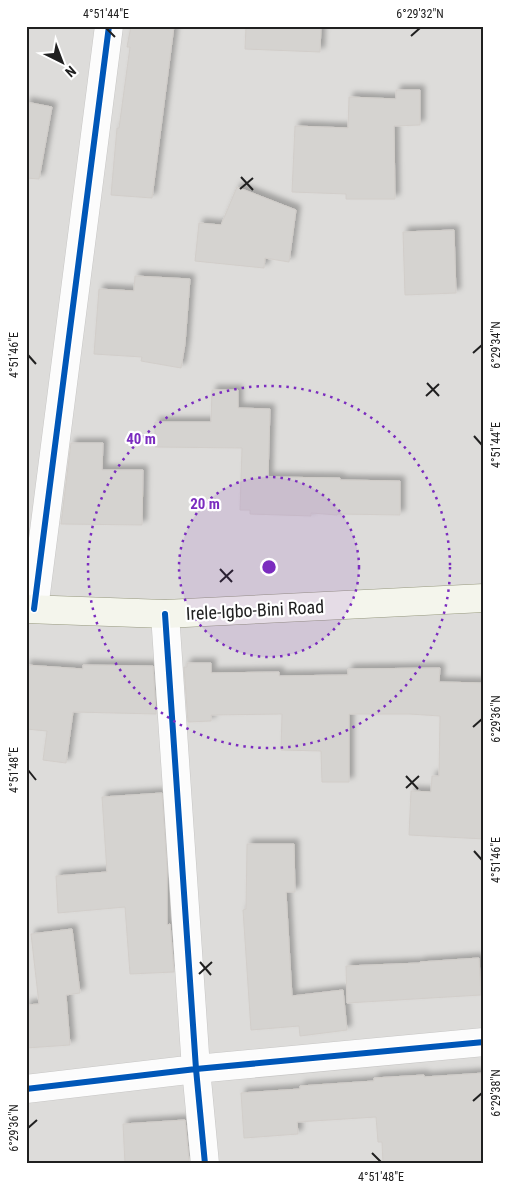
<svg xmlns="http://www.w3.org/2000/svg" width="510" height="1190" font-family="'Roboto Condensed',sans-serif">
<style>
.residential{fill:#dddcda}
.building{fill:#d5d3d0;stroke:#d2ceca;filter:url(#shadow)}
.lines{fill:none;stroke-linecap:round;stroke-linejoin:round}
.street-casing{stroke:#c7c6c5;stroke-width:29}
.secondary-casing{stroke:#97997f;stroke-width:29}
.street{stroke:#fcfcfc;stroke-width:28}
.secondary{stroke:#f4f5ec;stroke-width:28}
.cycleway-casing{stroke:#fff;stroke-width:9}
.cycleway{stroke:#0057b8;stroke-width:6}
.ticks{fill:none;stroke:#202020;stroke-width:2}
.ring{fill:none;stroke:#7b2cbf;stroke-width:2.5;stroke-dasharray:2.5 5}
.labels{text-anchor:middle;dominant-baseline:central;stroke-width:4.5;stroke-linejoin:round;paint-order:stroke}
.street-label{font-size:18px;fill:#202020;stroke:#fff}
.centre{fill:#7b2cbf;stroke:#fff;stroke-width:2.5}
.ring-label{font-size:15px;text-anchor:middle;font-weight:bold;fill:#7b2cbf;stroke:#fff;stroke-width:4.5;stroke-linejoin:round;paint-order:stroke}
.neatline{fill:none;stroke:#202020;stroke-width:2}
.ticks-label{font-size:12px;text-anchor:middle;fill:#202020}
</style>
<defs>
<filter id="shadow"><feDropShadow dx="4.5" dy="-4.5" stdDeviation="2.5" flood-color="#0004"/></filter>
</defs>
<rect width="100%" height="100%" fill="#eeede9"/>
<!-- residential -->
<path class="residential" d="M26,26H484V1164H26Z"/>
<!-- building -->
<path class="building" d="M131,26H174L152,198L111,195L117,128H119L130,47H127Z
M246,26H321L320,52L245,49Z
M396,90H420V125L394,126L395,199H346V194L292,192L295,126L348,128L349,97L396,99Z
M26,102L52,107L39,179L26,178Z
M237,187L296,210L289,262L265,258L264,268L195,261L199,223L221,225Z
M454,230L456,293L405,295L403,232Z
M135,276L190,279L185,344L181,368L141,361L142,357L94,354L99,289L134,291Z
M212,390H238V408L270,409L268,477L340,478V480L400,481V515L337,514V515L311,513V516L250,514V510H240L242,448L155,447V422H211Z
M71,443H103L102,470H143L142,525L61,524Z
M187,663H211V673L279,672V676L348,675V669L440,668L439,682L484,683V839L409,835L411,791L431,792L432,776H439L440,716L409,714H349V782H322L321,751L281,750L282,714L211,715V721L188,722L184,667H187Z
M26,665L83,669V665L153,666L156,714L73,712L66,763L43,760L47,731L26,729Z
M162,793L167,866V925L170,924L174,972L130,974L125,907L58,913L56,876L107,872L102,797Z
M247,844H294L295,892H286L292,996L343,990L347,1030L300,1036L299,1026L251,1030L243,910L246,909Z
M72,929L80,993L66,995L70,1045L26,1048V1005L39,1004L31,934Z
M479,958L481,995L347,1003L346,966L420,963V962Z
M484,1073V1161L449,1164H383L382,1142H378L376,1117L297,1122L298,1134L244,1138L241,1093L300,1089V1086L374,1081V1078L424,1075V1077Z
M185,1120L189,1161L125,1164L123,1124Z"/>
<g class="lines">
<!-- street casing -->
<g class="street-casing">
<path id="street" d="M34,609L109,26
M165,614L196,1069L205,1164
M26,1089L196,1069L484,1042"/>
</g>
<!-- secondary casing -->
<g class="secondary-casing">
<path id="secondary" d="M26,609L165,614L484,598"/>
</g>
<!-- street -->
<use href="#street" class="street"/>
<!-- secondary -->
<use href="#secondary" class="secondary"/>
<!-- cycleway casing -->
<g class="cycleway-casing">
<path id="cycleway" d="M34,609L109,26
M165,614L196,1069L205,1164
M26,1089L196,1069L484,1042"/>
</g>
<!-- cycleway -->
<use href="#cycleway" class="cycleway"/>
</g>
<!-- ticks -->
<path class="ticks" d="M106,28L115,37M411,36L420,28M241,177L253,190M240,189L253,178M473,353L482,345M28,355L36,364M427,383L439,396M426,396L439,384M474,436L482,445M220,569L232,582M220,582L233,570M473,727L482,719M28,770L36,780M406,776L418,789M406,788L419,776M474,851L482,860M200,962L211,975M199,974L212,962M473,1101L482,1093M28,1128L37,1120M372,1153L381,1162"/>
<!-- distance rings -->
<circle cx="269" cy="567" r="90" fill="#7b2cbf" fill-opacity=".12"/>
<g class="ring">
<circle cx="269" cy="567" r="90"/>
<circle cx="269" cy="567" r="181"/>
</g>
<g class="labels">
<!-- street labels -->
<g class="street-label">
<text transform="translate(255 610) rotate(-3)">Irele-Igbo-Bini Road</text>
</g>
</g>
<circle cx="269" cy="567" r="8" class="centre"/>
<g class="ring-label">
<text x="141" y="444">40 m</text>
<text x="205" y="509">20 m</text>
</g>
<!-- border -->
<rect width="510" height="1190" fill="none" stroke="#ffffff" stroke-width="55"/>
<!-- north arrow -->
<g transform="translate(62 62) rotate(138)" stroke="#ffffff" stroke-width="4" paint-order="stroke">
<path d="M0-4L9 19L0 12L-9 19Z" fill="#202020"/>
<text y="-8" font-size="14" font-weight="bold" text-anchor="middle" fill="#202020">N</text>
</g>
<rect x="28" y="28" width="454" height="1134" class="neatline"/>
<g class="ticks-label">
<text x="106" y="18">4°51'44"E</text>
<text x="420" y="18">6°29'32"N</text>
<text transform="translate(496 345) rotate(-90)" y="4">6°29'34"N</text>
<text transform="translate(14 355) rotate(-90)" y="4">4°51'46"E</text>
<text transform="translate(496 445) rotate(-90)" y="4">4°51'44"E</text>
<text transform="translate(496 719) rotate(-90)" y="4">6°29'36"N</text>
<text transform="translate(14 770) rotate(-90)" y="4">4°51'48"E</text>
<text transform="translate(496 860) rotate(-90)" y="4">4°51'46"E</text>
<text transform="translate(496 1093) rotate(-90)" y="4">6°29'38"N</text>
<text transform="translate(14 1128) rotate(-90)" y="4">6°29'36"N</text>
<text x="381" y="1181">4°51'48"E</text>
</g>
</svg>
